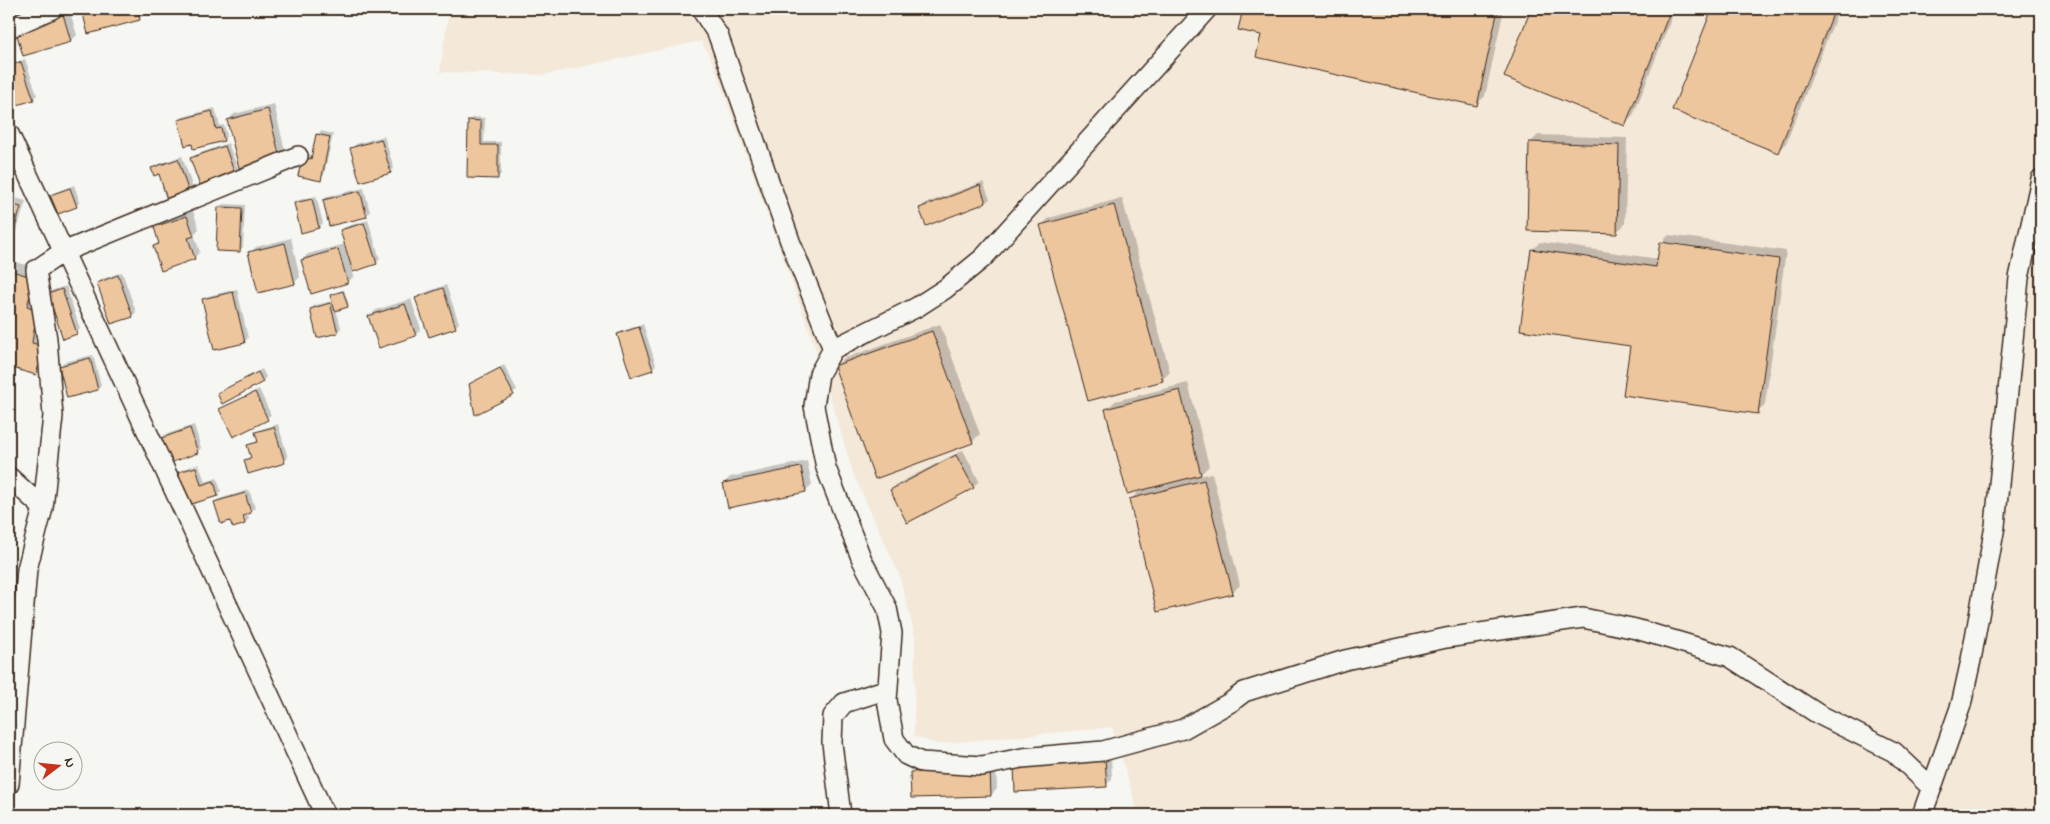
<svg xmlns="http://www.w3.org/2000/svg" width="2050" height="824" font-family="'Indie Flower',sans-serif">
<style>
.built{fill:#f4e8d9}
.shadow{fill:#0003}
.building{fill:#eec69e;stroke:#3b2a1e}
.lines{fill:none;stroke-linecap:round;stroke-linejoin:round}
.minor-casing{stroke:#3b2a1e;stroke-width:22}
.minor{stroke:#f6f6f2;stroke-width:19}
</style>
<rect width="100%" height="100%" fill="#f6f6f2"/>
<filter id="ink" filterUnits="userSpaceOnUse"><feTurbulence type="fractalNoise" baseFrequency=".02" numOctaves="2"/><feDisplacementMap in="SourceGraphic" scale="10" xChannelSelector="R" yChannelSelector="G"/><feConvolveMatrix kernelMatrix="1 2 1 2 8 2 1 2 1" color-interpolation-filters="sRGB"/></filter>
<g filter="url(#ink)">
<!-- built -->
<path class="built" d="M449,9H2041V815H1139L1112,727L937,744L914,736L915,636L899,574L853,473L814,344L713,62L701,41L544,75L440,72Z"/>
<!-- shadow -->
<path class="shadow" d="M69,9L77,35L71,41L24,54L22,23Z
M85,9H144L145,13L139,19L84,10Z
M1244,9H1504L1485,96L1477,104L1263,34L1240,29Z
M1533,9H1675L1633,116L1625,124L1506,76Z
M1714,9H1839L1786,143L1778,151L1674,109Z
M25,59L37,95L33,98L18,104L9,77V65Z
M274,104L285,151L279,157L228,120L234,114Z
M215,108L220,126L224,125L227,136L223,140L179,120L183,117Z
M473,117L485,118L484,142H501V174L497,177L469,121Z
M321,131L333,134L324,175L320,179L303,157L307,154L313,155L317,135Z
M1538,135L1627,138L1625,224L1617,232L1530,143Z
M384,136L394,168L390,172L352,148L356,144Z
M228,143L238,169L234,173L191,159L195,155Z
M182,156L193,188L189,192L152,169L156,165Z
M983,182L990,199L986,202L921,208L924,204Z
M74,185L80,202L76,206L52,195L56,192Z
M364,188L370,212L366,216L324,200L328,196Z
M9,196L26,201L13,242L9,247Z
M316,196L323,223L319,227L302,231L295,204L299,200Z
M1122,198L1170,372L1162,380L1041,226L1049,218Z
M223,204L245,205L243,247L239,251L219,208Z
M193,211L199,229L194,234L200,252L194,258L154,246L160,241L156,228L162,222Z
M368,220L380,259L376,263L352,271L354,276L348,282L302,260L308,254L345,244L341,231L345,227Z
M1669,235L1786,251L1765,404L1757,413L1632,345L1532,250L1540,242L1659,259L1661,243Z
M291,238L300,277L294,283L250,253L256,247Z
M9,260L42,270L44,366L36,374L9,366Z
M122,272L136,312L132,316L98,283L102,279Z
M446,285L459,323L456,326L430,336L417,298L421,294Z
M66,286L80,329L76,333L49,294L53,290Z
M237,289L248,338L244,342L204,300L208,296Z
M344,290L349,305L336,309L341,328L337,332L311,309L315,305L333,301V293Z
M411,299L421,329L415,335L370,316L376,310Z
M643,324L656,365L652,369L618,334L622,331Z
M940,324L980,434L972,442L835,367L843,359Z
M93,355L101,385L98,389L60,366L64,362Z
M504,365L517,390L476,413L470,384Z
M262,369L266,377L263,381L218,393Z
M1188,383L1209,466L1199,476L1212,473L1240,585L1232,593L1130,500L1140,490L1107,409L1115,401Z
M259,389L271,415L234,435L221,409Z
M278,424L288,458L284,462L245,460L251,456L248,446L259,440L257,433L261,429Z
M194,425L201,448L197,452L160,439L164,435Z
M963,450L979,481L973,487L891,490L897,484Z
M807,461L812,485L806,491L729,507L724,483L730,477Z
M199,464L205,482L217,478L221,491L217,495L180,472L184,469Z
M249,490L255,508L247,513L249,519L245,523L231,520L215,502L219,499Z
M1111,753L1112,779L1106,785L1021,759Z
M996,764L997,789L991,795L912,772L918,766Z"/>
<!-- building -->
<path class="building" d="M86,9H137L140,20L88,34L82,10Z
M1243,9H1498L1477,106L1256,57L1261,35L1238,30Z
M1531,9H1671L1625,126L1504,77Z
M1712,9H1835L1778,153L1672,110Z
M63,14L71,42L23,56L15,28Z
M21,62L34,100L17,105L9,81V66Z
M268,109L280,158L239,168L227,120Z
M212,111L216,129L221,128L224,141L193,149L192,144L185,146L178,120Z
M468,120L481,121V145H498V179L467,178Z
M316,134L330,137L321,181L298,176L302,157L311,159Z
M381,139L391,173L360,182L350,148Z
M1529,142L1619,145L1617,234L1527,231Z
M225,146L235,174L200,186L190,158Z
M178,159L189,193L167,200L159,174L154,176L151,168Z
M980,185L986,203L926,226L919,208Z
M70,188L77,207L58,214L50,195Z
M360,191L367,217L329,226L323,200Z
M312,199L319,228L301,233L294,203Z
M9,204L21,207L9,246Z
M1114,205L1163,381L1088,401L1040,225Z
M218,207L242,208L240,252L216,251Z
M187,216L194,236L188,238L195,259L161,271L153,246L159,244L154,227Z
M364,223L377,264L353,272L340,230Z
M1660,242L1779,259L1758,414L1623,395L1630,346L1520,330L1531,249L1656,267Z
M285,243L295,284L258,293L248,252Z
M338,249L348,283L311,294L301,260Z
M9,270L35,278L27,306L37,310L32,343L44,346L36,375L9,367Z
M118,275L133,317L111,324L97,283Z
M443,288L456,328L429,337L415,298Z
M62,289L77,334L63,339L48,294Z
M343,291L348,307L335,311L330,295Z
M233,292L245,343L214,350L202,299Z
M330,303L338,333L317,338L310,309Z
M405,304L416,336L379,348L368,316Z
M639,327L653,370L631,377L617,334Z
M932,331L973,443L875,479L834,366Z
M90,358L98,390L67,398L59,366Z
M500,368L514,395L475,415L469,384Z
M258,372L263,382L222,404L217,393Z
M1180,390L1201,475L1127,494L1105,409Z
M255,392L268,420L233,437L219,409Z
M274,427L285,463L248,474L244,460L251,458L247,445L258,442L255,432Z
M190,428L198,453L167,464L159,439Z
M956,455L974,488L907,523L890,490Z
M196,467L201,485L214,481L218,496L188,505L178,472Z
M801,467L806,492L728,508L723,483Z
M1204,480L1233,594L1157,612L1129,499Z
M245,493L251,513L243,516L245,524L233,528L230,521L221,524L214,502Z
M1105,759L1107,787L1015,792L1014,764Z
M990,770L991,796L911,798L910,772Z"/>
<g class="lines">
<!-- minor casing -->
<g class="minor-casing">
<path id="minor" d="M701,9L718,35L790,241L833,349
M1207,9L983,258L945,289L917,307L833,349L819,374L814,406L826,468L862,560L887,608L892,633L887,700L894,739L906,755L921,762L982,766L1022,758L1103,751L1183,729L1231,702L1244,692L1345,660L1446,638L1583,618L1636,629L1730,657L1818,714L1894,752L1932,788
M9,28L52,9
M9,134L325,815
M9,477L43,508
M9,784L27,569L43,508L53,416L47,339L36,270L63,252L298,156
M841,815L832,743L833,716L844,703L888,689
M1922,815L1961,705L1971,660L1995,526L2019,278L2041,179"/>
</g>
<!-- minor -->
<use href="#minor" class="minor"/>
</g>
</g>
<!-- margin -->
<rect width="2050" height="824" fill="none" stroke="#f6f6f2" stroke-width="30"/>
<rect x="15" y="15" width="2020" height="794" fill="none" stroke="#3b2a1e" stroke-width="2" filter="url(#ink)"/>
<!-- north arrow -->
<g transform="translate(58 766) rotate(74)"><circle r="24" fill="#f6f6f2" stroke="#aba49d"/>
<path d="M0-4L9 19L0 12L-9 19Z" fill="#c8321e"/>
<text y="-8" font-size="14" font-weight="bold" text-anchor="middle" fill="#3b2a1e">N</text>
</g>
</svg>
